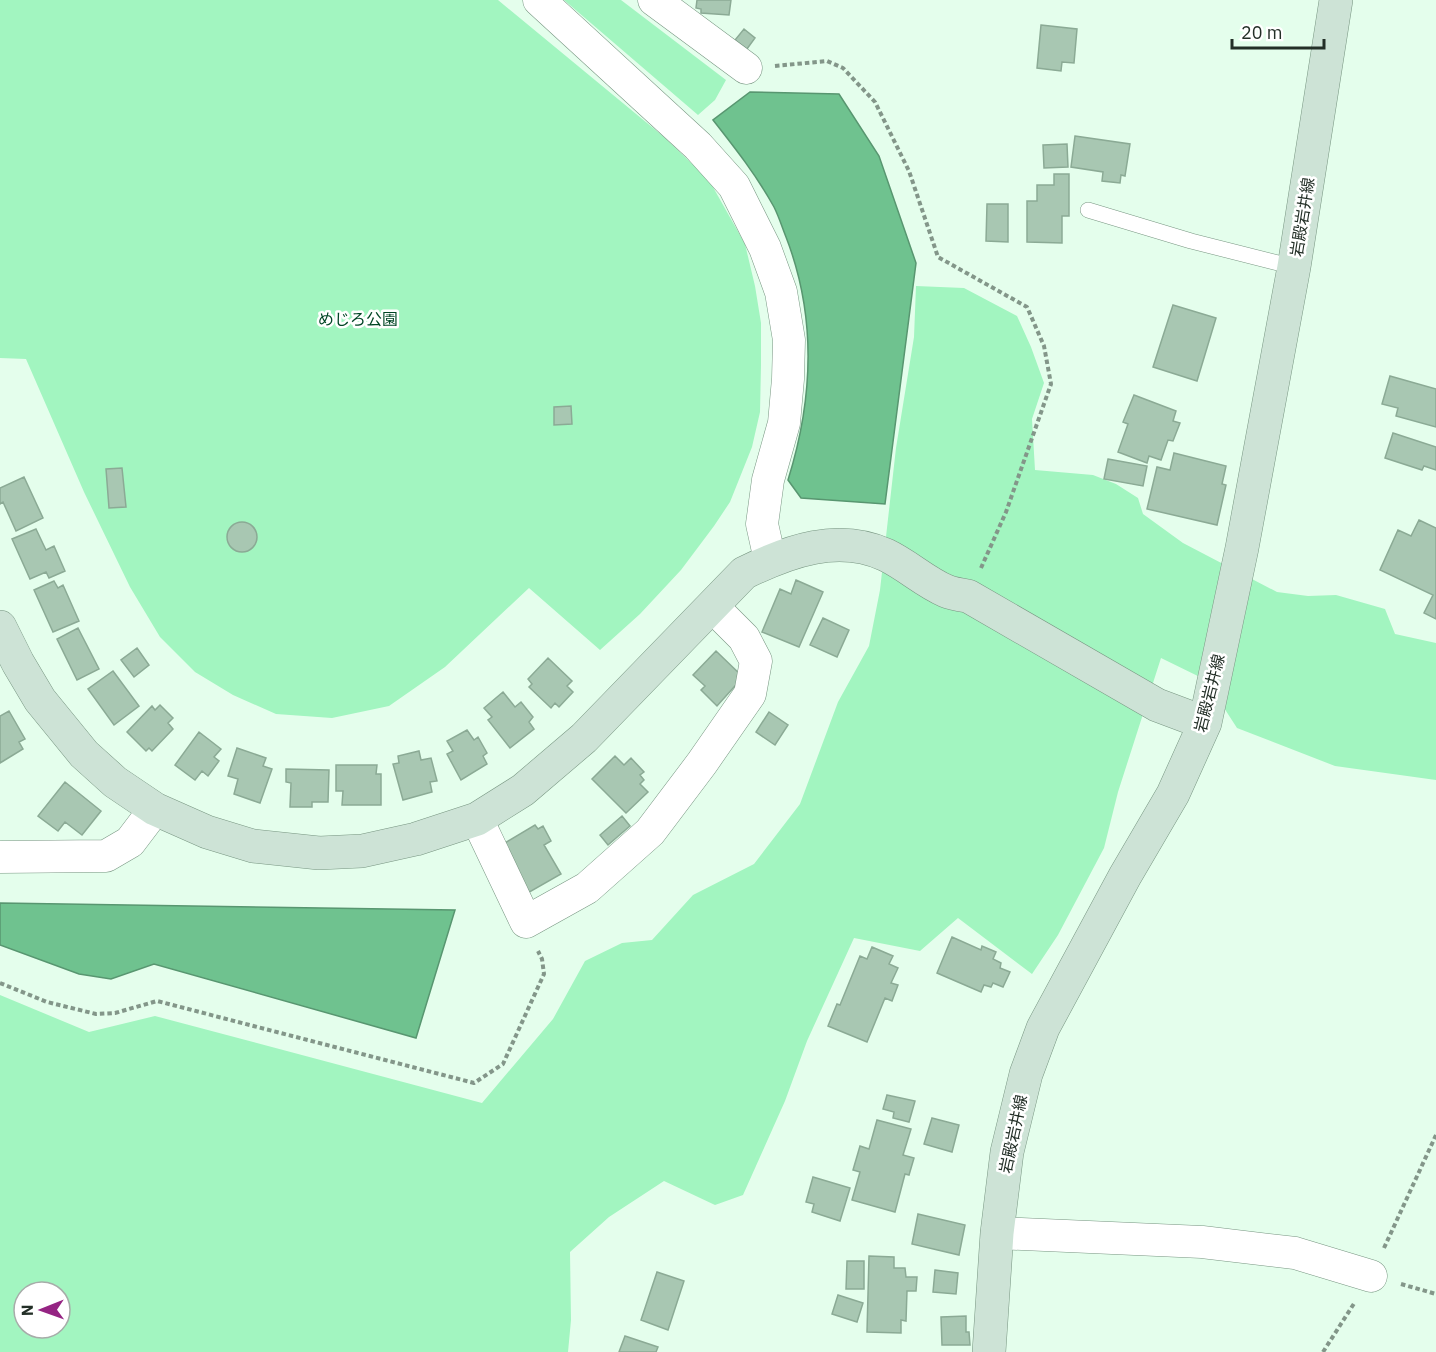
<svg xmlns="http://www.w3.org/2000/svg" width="1436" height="1352" font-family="'IBM Plex Sans','Noto Sans JP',sans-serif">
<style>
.green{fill:#a2f5c0;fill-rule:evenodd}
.water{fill:#6fc28f;stroke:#589670;stroke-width:1.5}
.building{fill:#a8c7b2;stroke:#8baa95;stroke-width:1.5}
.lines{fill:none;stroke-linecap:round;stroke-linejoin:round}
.lane-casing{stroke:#789682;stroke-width:16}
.street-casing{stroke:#789682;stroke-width:33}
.secondary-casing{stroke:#789682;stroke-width:34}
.path{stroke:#839689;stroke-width:4;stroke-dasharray:4.5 3;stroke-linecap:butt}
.lane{stroke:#fff;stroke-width:15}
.street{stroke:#fff;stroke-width:32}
.secondary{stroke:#cde3d6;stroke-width:33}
.labels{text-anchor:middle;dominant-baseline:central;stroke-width:5;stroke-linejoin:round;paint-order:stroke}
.street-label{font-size:16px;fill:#232f27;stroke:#fff}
.park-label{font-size:16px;fill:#014625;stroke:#fff}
</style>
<rect width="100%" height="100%" fill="#e4feec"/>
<!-- green -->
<path class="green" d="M0,0H498L664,137L709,180L745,244L755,286L761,323V365L760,412L752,447L730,502L714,526L681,570L640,614L600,650L529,588L445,667L389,706L332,718L276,714L233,695L195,672L160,637L130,587L84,492L26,359L0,358Z
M564,0H621L726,80L715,100L698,115Z
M916,286L964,288L1017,316L1031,347L1044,383L1032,419L1035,470L1093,475L1116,484L1138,498L1143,514L1183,543L1277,592L1308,596L1336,595L1385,609L1395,634L1436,643V780L1335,766L1237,728L1206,680L1161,658L1118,792L1104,848L1058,935L1032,974L958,918L920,951L854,938L807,1041L785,1101L743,1195L715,1205L664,1181L609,1217L570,1252L571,1320L568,1352H0V995L89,1032L155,1016L482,1103L553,1019L585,961L622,943L652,940L693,895L754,864L800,804L838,702L869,646L880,590L896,448L914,337ZM24,1292H60V1328H24Z"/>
<!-- water -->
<path class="water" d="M750,92L839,94L879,156L916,263L885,504L801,498L788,480C813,400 817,317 786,237C782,227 779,217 774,207C757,176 735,148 713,120Z
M0,903L455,910L416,1038L154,964L111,979L79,974L0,945Z"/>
<!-- building -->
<path class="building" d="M697,0H731L729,15L701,13V9L696,8Z
M1041,25L1077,29L1074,63L1062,62L1061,71L1037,68Z
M744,29L755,38L747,49L735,40Z
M1075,136L1130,144L1125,176L1121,175L1120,183L1102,181L1103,172L1071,167Z
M1067,144L1068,167L1044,168L1043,145Z
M1054,174H1069V216H1062V243L1027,242V201H1037V185H1054Z
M987,204H1008V242L986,241Z
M1173,305L1216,318L1197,381L1153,367Z
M1390,376L1436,389V427L1396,416L1398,408L1382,404Z
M1134,395L1176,411L1173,421L1180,423L1173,441L1168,440L1161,460L1149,456L1147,463L1118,452L1128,424L1123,422Z
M571,406L572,424L554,425V407Z
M1393,433L1436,447V470L1424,466L1422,470L1385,458Z
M1174,453L1226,466L1222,484L1226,485L1217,525L1147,509L1157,467L1170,470Z
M1108,459L1147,466L1143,486L1104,479Z
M122,468L126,507L109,508L106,469Z
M24,477L43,518L16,531L3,502L0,504V488Z
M1419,520L1436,528V619L1424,613L1433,595L1380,570L1398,530L1411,536Z
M227 537a15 15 0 1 1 30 0a15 15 0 1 1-30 0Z
M36,529L46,550L54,546L65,571L49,578L46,572L30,579L12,539Z
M796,580L823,592L799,647L762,632L780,589L791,594Z
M54,581L58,588L63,585L79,621L53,632L34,590Z
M823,618L849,630L837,657L810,645Z
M78,628L99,669L77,680L57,639Z
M137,648L149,665L134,677L121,660Z
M716,651L743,677L717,706L701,690L705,686L693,675Z
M548,658L572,681L567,686L573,692L559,707L555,703L551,708L529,687L532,684L528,679Z
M113,671L139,706L114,725L88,689Z
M503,692L515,707L521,702L533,717L529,722L534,729L510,748L488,720L492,717L484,708Z
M160,705L173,718L168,723L173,729L152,751L149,748L146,751L127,732L152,706L155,710Z
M9,711L25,739L19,742L23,749L0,763V716Z
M769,712L788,725L775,745L756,732Z
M467,730L474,740L478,737L487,753L483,756L487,764L461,780L447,754L453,751L447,741Z
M199,732L221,749L214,757L219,761L208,776L202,771L195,780L175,765Z
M237,748L266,758L263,766L272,769L260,803L234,794L238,779L228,776Z
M419,751L421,760L431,758L437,781L430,782L432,792L403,800L393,764L399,763L398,756Z
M615,756L624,765L631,758L644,772L640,775L644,780L640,784L648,792L626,813L592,779Z
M336,765H377L376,774H381V805H342L343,791H336Z
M286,769L329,770L328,802H312V807H290L291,783L286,782Z
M65,782L101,811L82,835L65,822L58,831L38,816Z
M622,816L630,826L608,845L600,835Z
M535,825L538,829L543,826L551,841L544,845L561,874L526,894L503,844Z
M952,937L981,950L982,946L996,952L993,959L1001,963L1000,968L1010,972L1003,987L993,983L991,987L984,985L981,992L937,973Z
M872,947L893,956L889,964L898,968L891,983L898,985L892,1001L885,998L867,1042L828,1026L837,1004L840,1005L860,956L867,959Z
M887,1095L915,1101L909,1122L893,1118L894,1112L883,1109Z
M932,1118L959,1125L952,1152L924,1144Z
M877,1120L911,1129L903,1155L914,1158L909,1175L905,1174L895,1212L852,1200L860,1172L853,1170L860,1146L869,1149Z
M813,1177L850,1188L840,1221L812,1212L814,1204L806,1202Z
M918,1214L965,1225L959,1255L912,1244Z
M869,1256L894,1257V1268H905L906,1277H917L916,1291H907L906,1321L901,1320V1333L867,1332Z
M847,1261H864V1289H846Z
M935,1270L958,1273L956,1294L933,1292Z
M657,1272L684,1281L668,1330L641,1320Z
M838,1295L863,1303L857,1322L832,1314Z
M966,1316V1332H969L970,1345H942L941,1317Z
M625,1336L658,1347L656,1352H619Z"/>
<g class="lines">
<!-- lane casing -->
<g class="lane-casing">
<path id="lane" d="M1088,210L1191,241L1294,267"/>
</g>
<!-- street casing -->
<g class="street-casing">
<path id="street" d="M539,0L698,146L734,186L765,248L781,292L789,340L788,379L784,423L768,480L762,524L770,560
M654,0L746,68
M477,819L526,922L587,888L650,832L702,763L750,694L756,661L744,638L713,607
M0,857L106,856L130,842L155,809
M997,1233L1202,1242L1295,1253L1371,1276"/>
</g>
<!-- secondary casing -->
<g class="secondary-casing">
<path id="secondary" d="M0,627L18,663L40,700L84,754L115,782L155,809L207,832L253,846L319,853L362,851L416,839L477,819L523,790L584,738L744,573C789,551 838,533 886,555C907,565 925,582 946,591C953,594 961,595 968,596L1157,705L1205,723
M989,1352L997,1233L1007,1152L1026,1074L1043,1028L1125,876L1173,794L1205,723L1242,548L1294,267L1336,0"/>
</g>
<!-- path -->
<path class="path" d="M775,66L827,61L843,68L875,102L909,171L938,257L1027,307L1044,346L1051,384L1006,512L981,568
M0,983L47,1002L96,1014L115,1013L157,1001L474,1083L503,1064L544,974L542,959L538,951
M1384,1248L1436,1135
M1401,1284L1436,1294
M1323,1352L1355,1302"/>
<!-- lane -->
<use href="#lane" class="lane"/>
<!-- street -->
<use href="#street" class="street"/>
<!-- secondary -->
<use href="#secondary" class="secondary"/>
</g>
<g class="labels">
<!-- street labels -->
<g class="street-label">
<text transform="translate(1302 217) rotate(-81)">岩殿岩井線</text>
<text transform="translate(1209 693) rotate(-76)">岩殿岩井線</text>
<text transform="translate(1013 1134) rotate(-78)">岩殿岩井線</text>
</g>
<!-- park labels -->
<g class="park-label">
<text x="358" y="319">めじろ公園</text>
</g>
</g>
<!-- north arrow -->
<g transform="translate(42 1310) rotate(269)"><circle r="28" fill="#ffffff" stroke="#a7aca9" stroke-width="1.5"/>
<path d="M0-4.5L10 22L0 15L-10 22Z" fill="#952483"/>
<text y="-9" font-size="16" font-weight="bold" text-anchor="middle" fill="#232f27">N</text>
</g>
<!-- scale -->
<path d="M1232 39v9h92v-9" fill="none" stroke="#232f27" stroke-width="3"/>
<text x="1241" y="39" font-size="18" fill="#232f27" stroke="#ffffff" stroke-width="4.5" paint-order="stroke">20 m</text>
</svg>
